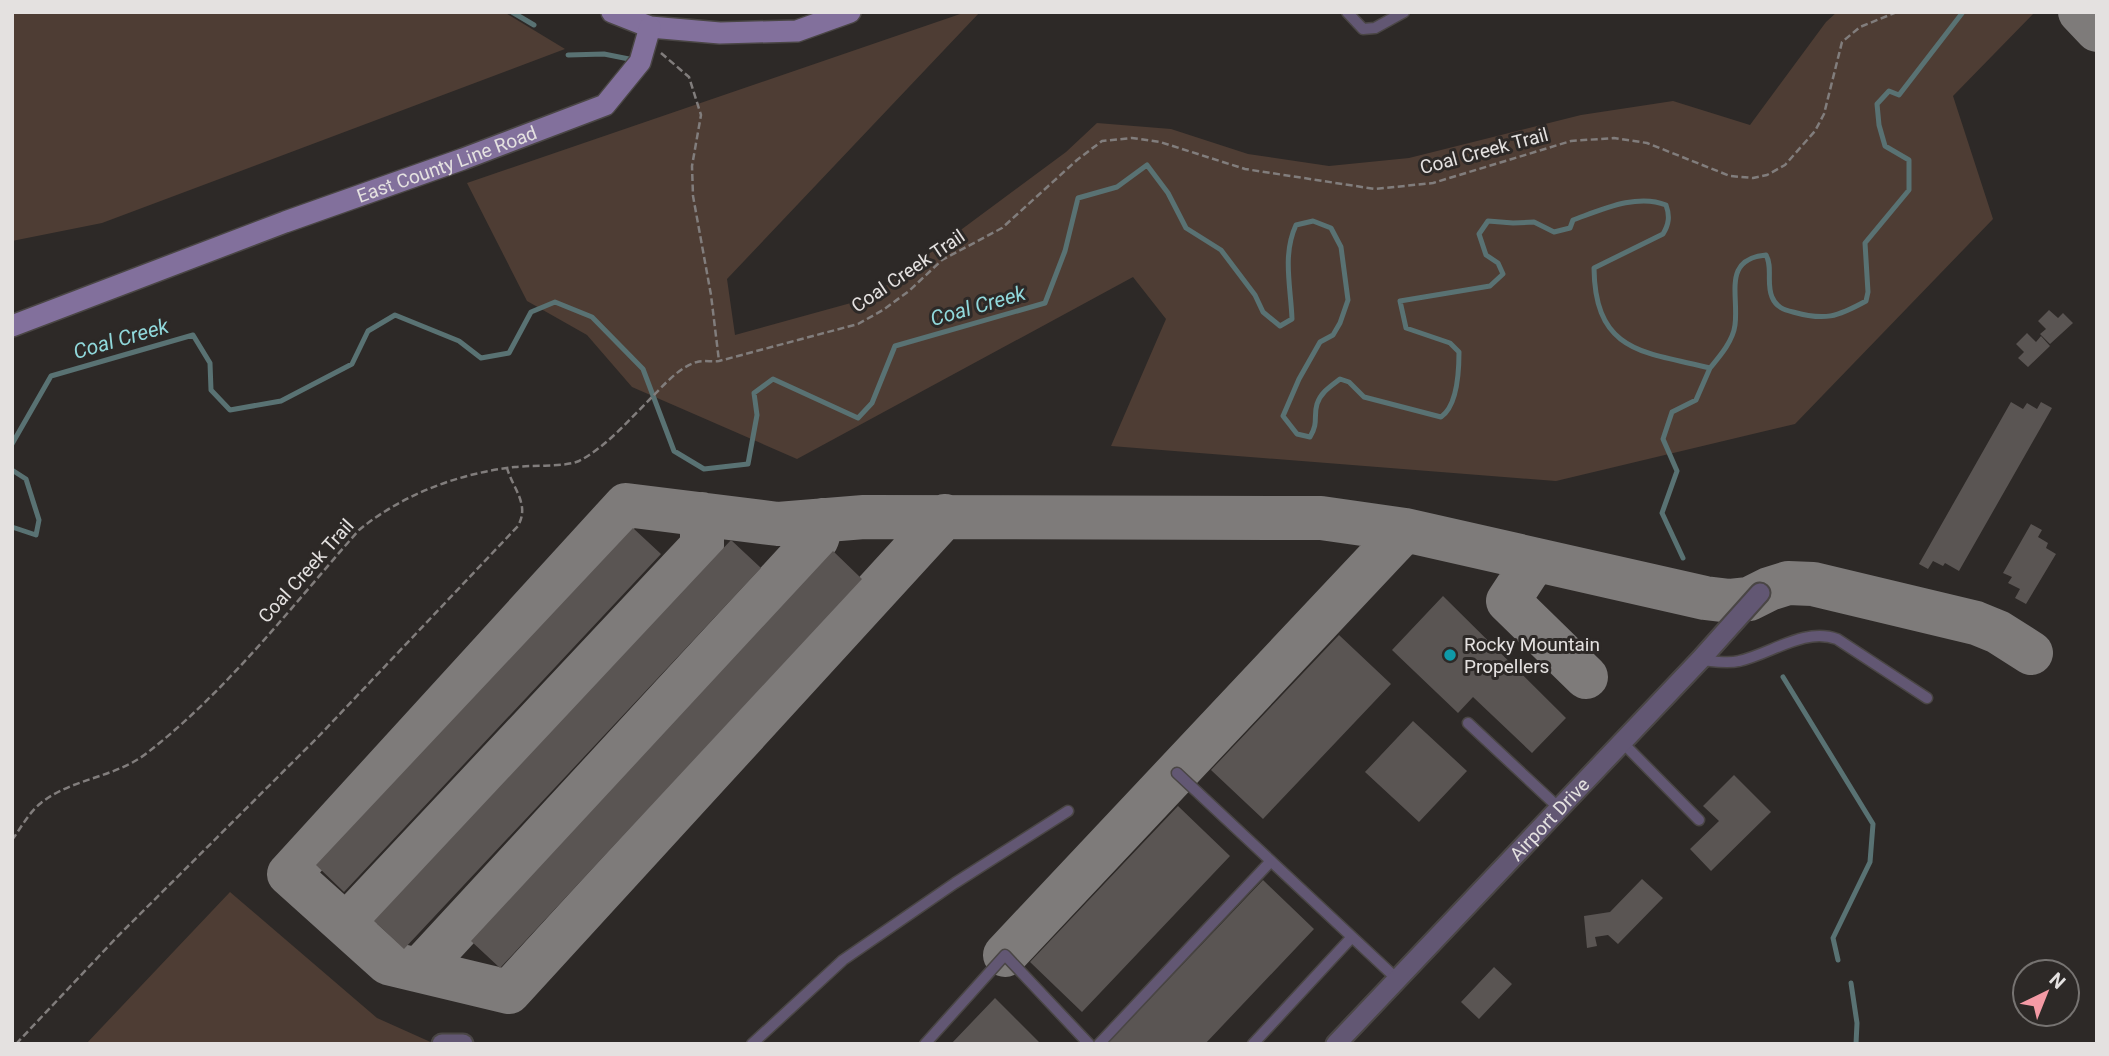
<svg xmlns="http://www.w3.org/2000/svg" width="2109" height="1056" font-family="Roboto,sans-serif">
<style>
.green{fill:#4e3d34}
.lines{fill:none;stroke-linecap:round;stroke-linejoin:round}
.stream{stroke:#597273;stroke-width:5}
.taxiway{stroke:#7e7b7a;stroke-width:44}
.building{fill:#5a5553}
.lane-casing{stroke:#4a4645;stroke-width:13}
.street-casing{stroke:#4a4645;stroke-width:23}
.secondary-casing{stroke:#4a4645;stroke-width:24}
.path{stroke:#817d7c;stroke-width:2.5;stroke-dasharray:7 3.5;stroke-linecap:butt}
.lane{stroke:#625773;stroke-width:10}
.street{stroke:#625773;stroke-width:19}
.secondary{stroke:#82709c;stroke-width:21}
.culture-dot{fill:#0f9aa8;stroke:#2d2927;stroke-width:2.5}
.labels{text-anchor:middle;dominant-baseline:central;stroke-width:6;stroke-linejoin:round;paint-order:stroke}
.street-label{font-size:19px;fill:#e4e1e0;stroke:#2d2927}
.poi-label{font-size:19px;fill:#e4e1e0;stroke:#2d2927;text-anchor:start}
.water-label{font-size:21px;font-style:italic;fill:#90d8db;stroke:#2d2927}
</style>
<rect width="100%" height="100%" fill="#2d2927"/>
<!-- green -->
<path class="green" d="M12,12H504L565,49L102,223L12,241Z
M966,12H980L727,279L735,335L869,298L1066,152L1097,123L1171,129L1248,154L1329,166L1409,158L1581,115L1673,101L1750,125L1826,22L1837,12H2035L1953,96L1993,219L1795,424L1556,481L1111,446L1166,319L1133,277L797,459L632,387L587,335L527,301L467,183Z
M230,892L377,1018L435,1044H86Z"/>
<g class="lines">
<!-- stream -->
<path class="stream" d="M512,12L534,25
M568,55L604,54L634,60
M12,444L51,376L193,335L210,363L211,390L230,410L281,401L352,364L368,331L395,315L459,341L481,358L509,353L531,312L555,302L592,317L643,369L674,451L704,469L748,464L757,415L754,393L773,379L858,418L872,403L895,346L1045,303L1065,251L1078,198L1117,187L1147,165L1168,193L1186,228L1221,250L1255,295L1263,312L1280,326L1292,319C1291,288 1282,255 1296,225L1313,221L1331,228L1341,247L1348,300L1340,323L1333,335L1320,342L1299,379L1283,416L1297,434L1310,437C1319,422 1313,417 1317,404C1321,392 1331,386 1340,379L1349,382L1364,397L1441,417C1457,406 1459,371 1459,352L1450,343L1406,328L1400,301L1490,286L1503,274L1498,263L1486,255L1479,234L1488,221L1513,223L1534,222L1554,232L1570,228L1573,220C1601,210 1637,193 1666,205C1670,216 1669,224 1663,234L1594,268C1595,353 1644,352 1710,368C1720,356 1733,341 1735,325C1739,295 1722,259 1766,255C1773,267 1766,283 1772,297C1776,307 1784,310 1793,312C1825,321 1837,317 1866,301L1868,292L1865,243L1909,190V160L1885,146L1879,125L1877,104L1889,91L1899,95L1963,12
M12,470L26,479L39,520L36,535L12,527
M1683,558L1662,513L1677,471L1663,439L1672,412L1696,400L1710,368
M1783,677L1873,824L1870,862L1833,938L1838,960
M1851,983L1857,1023L1856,1044"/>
<!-- taxiway -->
<path class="taxiway" d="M2080,12L2097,30
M945,516L509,992L388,963L289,874L626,505L778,524L864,517L1321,518L1405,530L1705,598L1730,601L1749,599L1769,589L1788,583L1813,584L1976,623L1998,632L2031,653
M1535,560L1508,601L1586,677
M346,925L702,546V514
M1005,955L1405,530
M419,970L817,539L823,520"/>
</g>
<!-- building -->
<path class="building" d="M2049,310L2058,318L2063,313L2073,323L2050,344L2040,334L2046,329L2038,321Z
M2027,333L2036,342L2041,336L2050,346L2028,367L2018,358L2024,352L2016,344Z
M2011,402L2023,409L2027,403L2037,409L2041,402L2052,408L1959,571L1945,563L1943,566L1933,561L1928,569L1919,564Z
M2031,524L2042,530L2038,537L2048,543L2046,548L2056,554L2026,604L2015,598L2020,589L2008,583L2012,577L2003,573Z
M633,528L661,554L344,892L316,865Z
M731,540L761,568L404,949L374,921Z
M833,551L862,579L500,968L471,941Z
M1443,596L1566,718L1532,753L1473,697L1458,713L1392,650Z
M1339,635L1391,684L1263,819L1211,770Z
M1413,721L1467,771L1419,822L1365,772Z
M1734,775L1771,812L1711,871L1690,849L1719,821L1703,806Z
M1178,806L1230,856L1082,1012L1030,962Z
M1642,879L1663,898L1618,944L1608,935L1595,937L1597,946L1587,948L1584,916L1610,912Z
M1263,880L1314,929L1205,1044H1111L1109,1042Z
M1494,967L1512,984L1479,1019L1461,1002Z
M995,998L1041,1044H951Z"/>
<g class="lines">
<!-- lane casing -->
<g class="lane-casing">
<path id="lane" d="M1347,12L1363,29L1375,28L1404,12
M1700,660C1712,661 1727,664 1739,661C1771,654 1804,627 1837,639L1927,698
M1468,723L1559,808
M1622,742L1699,820
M1177,773L1397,979
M752,1044L843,960L955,883L1068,811
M925,1044L1005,955L1089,1044
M1099,1044L1271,861
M1253,1044L1352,937"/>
</g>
<!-- street casing -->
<g class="street-casing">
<g id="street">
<path d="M442,1044H463"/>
<path id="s1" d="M1336,1044L1700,660L1760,593"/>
</g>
</g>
<!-- secondary casing -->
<g class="secondary-casing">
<g id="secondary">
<path d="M612,12L650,27L720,33L797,31L850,12"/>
<path id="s2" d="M12,326L285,222L463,159L605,105L640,62L650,27"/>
</g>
</g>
<!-- path -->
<path class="path" d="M661,53L689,77L701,115L692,166L693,196L711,295L719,361
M12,840C21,828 29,812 41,803C72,778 115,778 147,753C228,690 292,606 359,530C403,494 460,473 515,467C532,465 566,467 579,461C606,447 630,419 651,398C664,385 679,367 697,362C703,360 712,362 719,361L858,324L883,310L909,291L942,260L1002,228L1077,160L1102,141L1132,138L1160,142L1245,169L1375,189L1433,183L1571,141L1614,138L1647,143L1730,176L1753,178L1767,175L1785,165L1815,131L1824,114L1842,42L1860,27L1897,12
M16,1044L118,936L318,737L518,526C530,504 513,489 507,468"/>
<!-- lane -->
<use href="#lane" class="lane"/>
<!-- street -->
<use href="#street" class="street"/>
<!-- secondary -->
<use href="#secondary" class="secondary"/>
</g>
<!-- markers -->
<circle class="culture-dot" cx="1450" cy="655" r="7"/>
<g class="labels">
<!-- street labels -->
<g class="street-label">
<text transform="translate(1484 151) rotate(-15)">Coal Creek Trail</text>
<text stroke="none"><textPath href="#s2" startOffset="464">East County Line Road</textPath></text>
<text transform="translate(908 271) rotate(-34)">Coal Creek Trail</text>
<text transform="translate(306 571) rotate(-48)">Coal Creek Trail</text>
<text stroke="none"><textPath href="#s1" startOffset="310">Airport Drive</textPath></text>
</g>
<!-- poi labels -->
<g class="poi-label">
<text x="1464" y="644">Rocky Mountain<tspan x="1464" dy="22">Propellers</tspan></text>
</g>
<!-- water labels -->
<g class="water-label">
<text transform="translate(978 306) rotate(-16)">Coal Creek</text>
<text transform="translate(121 339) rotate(-16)">Coal Creek</text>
</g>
</g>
<!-- border -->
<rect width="2109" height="1056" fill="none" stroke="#e4e1e0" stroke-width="28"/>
<!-- north arrow -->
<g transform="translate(2046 993) rotate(43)"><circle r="33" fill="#2d2927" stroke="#767371" stroke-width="2"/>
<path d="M0-5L12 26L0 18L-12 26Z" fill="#f49aa5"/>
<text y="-10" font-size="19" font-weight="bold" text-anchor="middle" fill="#e4e1e0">N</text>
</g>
</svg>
